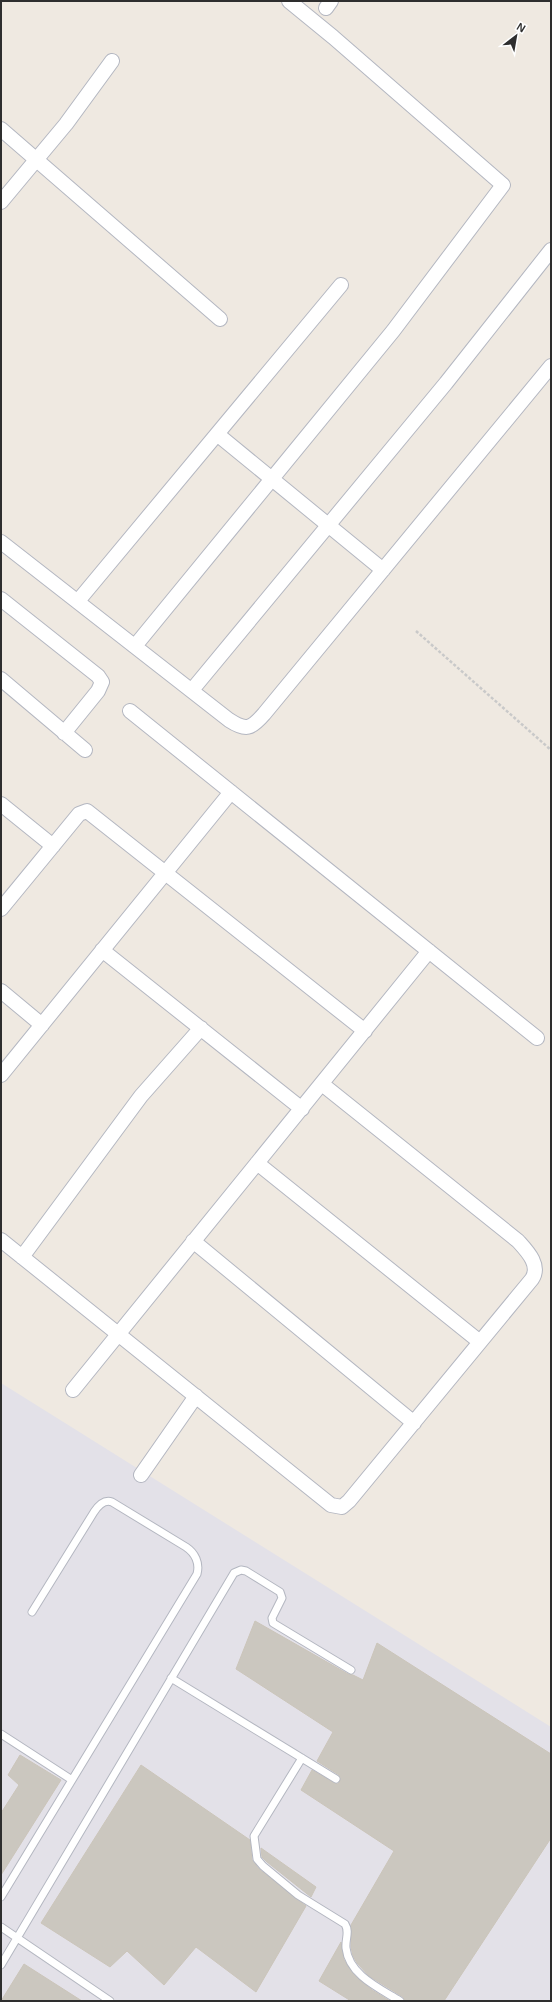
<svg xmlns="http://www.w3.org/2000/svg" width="552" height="2002" font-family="Arial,sans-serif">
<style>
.industrial{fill:#e3e1e8}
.building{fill:#cbc7bf;stroke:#cbc5ba}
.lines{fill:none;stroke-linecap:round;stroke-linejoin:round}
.service-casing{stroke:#b4b7c1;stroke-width:9}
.minor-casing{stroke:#b4b7c1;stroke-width:16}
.path{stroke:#c9c9c9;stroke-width:2.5;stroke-dasharray:3 2;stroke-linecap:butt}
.service{stroke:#fff;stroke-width:7}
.minor{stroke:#fff;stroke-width:14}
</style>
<rect width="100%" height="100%" fill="#efe9e1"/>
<!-- industrial -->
<path class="industrial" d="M1,1383L551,1727V2001H1Z"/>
<!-- building -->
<path class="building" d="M255,1621L348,1674L353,1675L363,1680L377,1643L551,1754V1838L444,2001H405L403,1997L369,1976L357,1963L353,1956L351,1947V1925L394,1851L301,1790L312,1770L334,1783L338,1784L340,1781L339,1775L317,1761L333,1732L236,1669Z
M20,1755L61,1780L1,1875V1813L19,1785L8,1775Z
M141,1765L250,1840L252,1860L259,1869L306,1906L256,1992L196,1947L164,1985L127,1951L110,1967L41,1923Z
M261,1848L316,1887L311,1897L267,1862L262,1857Z
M341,1942L344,1960L355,1976L372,1990L390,2001H351L319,1981Z
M24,1964L82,2001H1Z"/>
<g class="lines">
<!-- service casing -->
<g class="service-casing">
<path id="service" d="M171,1678L336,1779
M1,1734L72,1780
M302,1758L254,1836L257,1859L263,1866L298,1895L345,1924C350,1932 345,1939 346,1948C349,1975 379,1988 400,2001
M1,1897L197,1574C200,1563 195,1553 186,1547L112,1502C104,1499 98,1506 94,1512L32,1612
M1,1927L110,2001
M1,1965L234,1573L241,1570L246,1571L280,1592L282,1598L272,1618L273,1623L351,1670"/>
</g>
<!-- minor casing -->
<g class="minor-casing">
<path id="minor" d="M326,8L331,1
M1,129L220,319
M1,202L66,124L112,61
M217,434L383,570
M1,542L229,720C246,731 251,729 264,714L551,366
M1,599L98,676L102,682L98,691L64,733
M78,601L341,285
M135,646L393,331L503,185L333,37L289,1
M1,679L85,750
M192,690L446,383L551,250
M130,711L537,1038
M1,804L53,846
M1,909L79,814L87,811L365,1031
M102,950L302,1109
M1,991L42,1025
M1,1075L231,792
M257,1163L480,1342
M1,1240L331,1505L342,1507L349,1501L532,1279C541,1265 527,1251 518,1241L322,1084
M193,1241L414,1423
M22,1257L141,1096L201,1028
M73,1390L429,951
M141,1475L196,1396"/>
</g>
<!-- path -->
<path class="path" d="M416,631L551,750"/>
<!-- service -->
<use href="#service" class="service"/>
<!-- minor -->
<use href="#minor" class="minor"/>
</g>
<!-- border -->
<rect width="552" height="2002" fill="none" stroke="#2e2e2e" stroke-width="4"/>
<!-- north arrow -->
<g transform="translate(516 36) rotate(31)" stroke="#ffffff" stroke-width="3" paint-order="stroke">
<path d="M0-3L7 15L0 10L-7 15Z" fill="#2e2e2e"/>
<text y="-6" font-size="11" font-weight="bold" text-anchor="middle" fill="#2e2e2e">N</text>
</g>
</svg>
